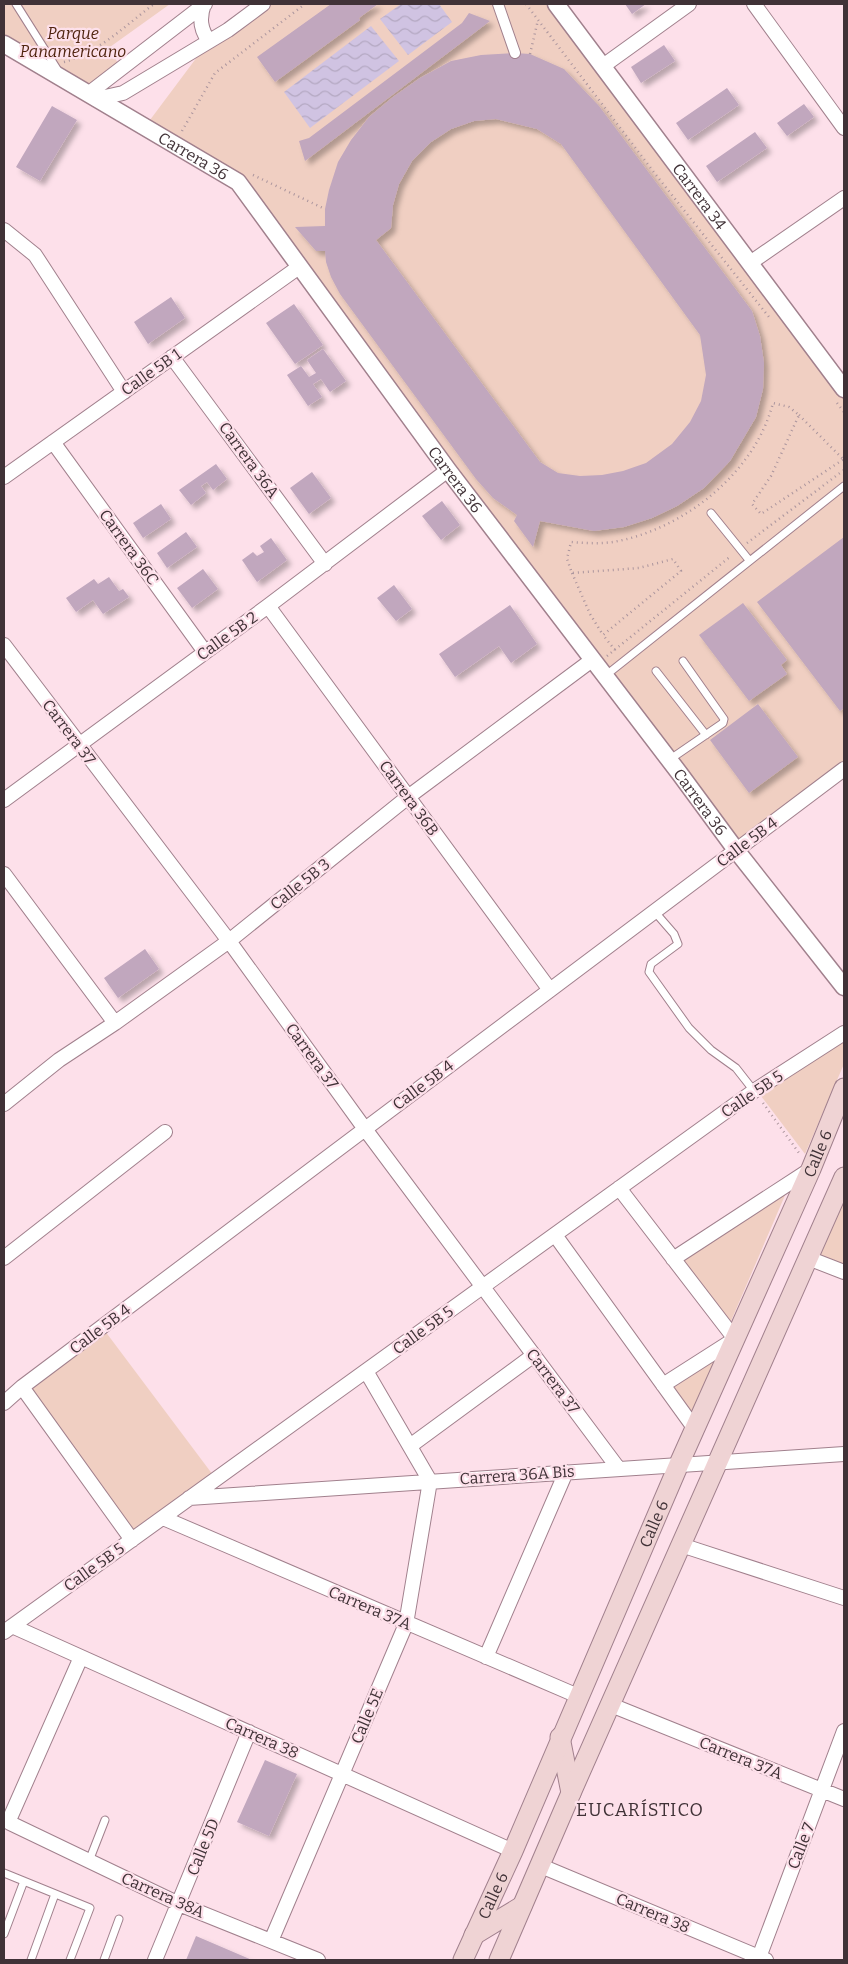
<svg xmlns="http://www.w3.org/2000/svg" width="848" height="1964" font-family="Bitter,serif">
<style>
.green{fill:#f0cfc2}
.water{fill:url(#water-waves)}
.building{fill:#c1a7be;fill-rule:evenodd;filter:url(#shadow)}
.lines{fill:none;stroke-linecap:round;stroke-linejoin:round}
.service-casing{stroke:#a1808d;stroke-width:9}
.pedestrian-casing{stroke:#a1808d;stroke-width:12}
.minor-casing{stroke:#a1808d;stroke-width:16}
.tertiary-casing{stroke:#a1808d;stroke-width:19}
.secondary-casing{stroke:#a1808d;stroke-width:21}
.path{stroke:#ab959d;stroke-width:2.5;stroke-dasharray:1 4;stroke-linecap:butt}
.service{stroke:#fff;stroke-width:7}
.pedestrian{stroke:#fff;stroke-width:10}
.minor{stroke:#fff;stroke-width:14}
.tertiary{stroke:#fff;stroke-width:16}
.secondary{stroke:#efd3d4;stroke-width:19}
.labels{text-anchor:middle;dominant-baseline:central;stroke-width:4.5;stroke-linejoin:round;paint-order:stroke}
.park-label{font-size:16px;font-style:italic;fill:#50240f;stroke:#fde0ea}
.street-label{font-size:16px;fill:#403237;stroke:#fde0ea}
.neighbourhood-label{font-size:18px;letter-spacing:1px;fill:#403237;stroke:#fde0ea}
</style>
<defs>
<pattern id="water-waves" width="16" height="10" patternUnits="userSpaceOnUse" patternTransform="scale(1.25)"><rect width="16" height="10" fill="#d0c3e2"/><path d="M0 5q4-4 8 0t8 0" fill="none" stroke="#b4a8c2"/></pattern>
<filter id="shadow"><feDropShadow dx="4.5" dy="4.5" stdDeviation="2.5" flood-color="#0004"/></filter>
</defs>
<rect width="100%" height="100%" fill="#fde0ea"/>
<!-- green -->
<path class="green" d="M4,4H170L110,47L120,68L88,94L4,44Z
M263,4H556L844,389V769L736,850L238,182L144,128L209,41Z
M844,1038V1064L805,1154L758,1092Z
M844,1177V1272L808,1258Z
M786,1193L731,1321L677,1260Z
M102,1327L216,1479L132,1540L22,1387Z
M719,1355L689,1419L667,1385Z"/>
<!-- water -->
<path class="water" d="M401,4H439L452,22L408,55L380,19Z
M371,26L399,61L310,128L284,92Z"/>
<!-- building -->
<path class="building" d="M331,4H378L359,18L360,20L275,82L257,57Z
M625,4H646L632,14Z
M469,13L490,21L305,161L299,141L309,138L462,23Z
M664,45L675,61L641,83L631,67Z
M515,53L530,54L564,69L599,106L752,311L760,336L764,363L763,389L756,417L730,461L704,488L677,506L652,518L624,527L594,531L540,521L533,547L514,521L517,515L493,498L476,479L340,294L331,277L326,262L325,251H316L295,227L325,226V209L329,190L338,162L351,140L369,117L393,97L420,78L451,61L481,55ZM496,119L537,129L561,144L700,335L706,375L701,401L690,422L672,444L646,463L623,471L602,475L580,476L558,473L540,462L376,240L391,228L393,205L399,184L412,161L431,142L451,129L474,121Z
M727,88L739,105L688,140L676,123Z
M804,104L814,117L787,136L777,123Z
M52,106L77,120L40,181L16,167Z
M755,132L767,148L717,182L706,166Z
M171,297L185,318L148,344L134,322Z
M294,304L323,345L295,364L266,323Z
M323,349L346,381L330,392L321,379L313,384L322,397L308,406L287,375L301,366L309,377L316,373L307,360Z
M216,464L227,479L213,490L207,482L201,486L206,493L191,505L179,490Z
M312,472L331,498L309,514L290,488Z
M442,501L460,525L441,540L422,516Z
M161,504L171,519L143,538L133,523Z
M186,532L197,547L167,568L157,553Z
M844,537V708L840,711L757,602Z
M271,538L287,560L257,582L242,560L253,552L257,556L264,552L260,546Z
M203,569L218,589L192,608L177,588Z
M109,577L119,591L123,589L129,597L103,614L93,600L76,612L66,598L94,579L98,584Z
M394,585L412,609L396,621L377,598Z
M743,603L787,660L781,665L787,674L749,701L699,635Z
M510,605L537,644L511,663L499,646L455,677L439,654Z
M758,704L798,757L749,793L710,740Z
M145,949L159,969L118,998L104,978Z
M265,1760L297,1774L269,1836L237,1822Z
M196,1936L252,1960H186Z"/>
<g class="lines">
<!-- service casing -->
<g class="service-casing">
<path id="service" d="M16,4L57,69
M711,513L749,560
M656,671L706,735
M605,676L844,486
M669,760L723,723L724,719L683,661
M654,911L674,934L678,944L651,964L649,972L689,1028L711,1050L736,1068L754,1091
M89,1861L105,1820
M4,1873L90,1908L70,1960
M4,1934L24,1881
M31,1960L55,1894
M104,1960L119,1919"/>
</g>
<!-- pedestrian casing -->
<g class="pedestrian-casing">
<path id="pedestrian" d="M498,4L515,53"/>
</g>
<!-- minor casing -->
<g class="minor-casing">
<path id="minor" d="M204,4C199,18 200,29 209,41
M754,4L844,128
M603,66L689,4
M88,94L205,4
M96,99L123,93L228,30L263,4
M4,230L35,255L124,392
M750,263L844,198
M172,357L325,564
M53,442L205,652
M4,477L299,267
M268,606L550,990
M4,645L229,941L365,1129L618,1468
M4,800L268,606L448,470
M4,874L115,1023
M4,1104L59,1060L115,1023L229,941L408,797L592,660
M619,1188L735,1339L663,1385
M555,1235L695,1429
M4,1258L165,1132
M808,1258L844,1272
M673,1259L811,1169
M22,1387L132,1540
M4,1403L22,1387L844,769
M410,1446L534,1355
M189,1498L844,1454
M163,1518L578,1696
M681,1545L844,1598
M12,1626L513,1851
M4,1632L754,1091L844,1033
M81,1657L10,1818V1823L179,1904L318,1960
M486,1657L566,1472
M611,1705L844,1799
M541,1866L766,1960
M271,1941L406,1624L430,1481L366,1371
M155,1960L249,1732
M758,1960L844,1731"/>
</g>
<!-- tertiary casing -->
<g class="tertiary-casing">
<g id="tertiary">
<path id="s1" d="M556,4L844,389"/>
<path id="s2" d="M4,44L238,182L448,470L680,774L736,850L844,987"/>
</g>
</g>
<!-- secondary casing -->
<g class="secondary-casing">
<g id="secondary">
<path d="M560,1737L571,1793"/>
<path d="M474,1935L522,1906"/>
<path id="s3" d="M463,1960L513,1851L679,1464L811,1169L844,1088"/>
<path d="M499,1960L571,1793L844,1177"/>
</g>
</g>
<!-- path -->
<path class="path" d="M526,4L656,175L769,317
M530,54L538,20
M64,62C98,53 126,25 154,4
M182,131L215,73L305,4
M253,175L325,209
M837,403L844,412
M799,415L843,459
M747,543L844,470
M572,573L590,614L603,635
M615,650L603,635L681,571L673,559L639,568L572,573L567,559L571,542C585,543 599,544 613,542C683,530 755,473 773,403L789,407L799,415L771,476L752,504L761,514L844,459
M607,656L731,556
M763,1103L799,1153"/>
<!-- service -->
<use href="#service" class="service"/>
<!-- pedestrian -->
<use href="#pedestrian" class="pedestrian"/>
<!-- minor -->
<use href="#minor" class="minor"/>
<!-- tertiary -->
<use href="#tertiary" class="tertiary"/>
<!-- secondary -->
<use href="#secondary" class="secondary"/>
</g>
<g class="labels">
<!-- park labels -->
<g class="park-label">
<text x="73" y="33">Parque<tspan x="73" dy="18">Panamericano</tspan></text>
</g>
<!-- street labels -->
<g class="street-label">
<text stroke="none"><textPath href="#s2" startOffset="220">Carrera 36</textPath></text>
<text stroke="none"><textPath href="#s1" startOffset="240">Carrera 34</textPath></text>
<text transform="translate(151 372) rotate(-35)">Calle 5B 1</text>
<text transform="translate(249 460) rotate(54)">Carrera 36A</text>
<text stroke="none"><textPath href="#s2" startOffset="640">Carrera 36</textPath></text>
<text transform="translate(129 547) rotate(54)">Carrera 36C</text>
<text transform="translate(227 636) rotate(-36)">Calle 5B 2</text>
<text transform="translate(69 732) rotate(53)">Carrera 37</text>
<text transform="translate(409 798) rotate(54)">Carrera 36B</text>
<text stroke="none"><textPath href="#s2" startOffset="1045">Carrera 36</textPath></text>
<text transform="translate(747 842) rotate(-37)">Calle 5B 4</text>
<text transform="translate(300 884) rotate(-39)">Calle 5B 3</text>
<text transform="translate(312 1056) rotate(54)">Carrera 37</text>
<text transform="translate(423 1085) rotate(-37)">Calle 5B 4</text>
<text transform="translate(752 1094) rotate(-34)">Calle 5B 5</text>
<text stroke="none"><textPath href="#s3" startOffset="881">Calle 6</textPath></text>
<text transform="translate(100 1329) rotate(-37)">Calle 5B 4</text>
<text transform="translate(423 1330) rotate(-36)">Calle 5B 5</text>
<text transform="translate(553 1381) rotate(53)">Carrera 37</text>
<text transform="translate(517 1475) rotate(-4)">Carrera 36A Bis</text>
<text stroke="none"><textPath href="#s3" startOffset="476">Calle 6</textPath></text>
<text transform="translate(94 1567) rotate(-36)">Calle 5B 5</text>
<text transform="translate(370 1608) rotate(23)">Carrera 37A</text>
<text transform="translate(367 1716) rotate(-67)">Calle 5E</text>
<text transform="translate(262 1738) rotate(24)">Carrera 38</text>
<text transform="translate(741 1758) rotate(22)">Carrera 37A</text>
<text transform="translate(801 1846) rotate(-69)">Calle 7</text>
<text transform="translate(203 1847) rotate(-68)">Calle 5D</text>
<text transform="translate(163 1895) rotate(24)">Carrera 38A</text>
<text stroke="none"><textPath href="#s3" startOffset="71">Calle 6</textPath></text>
<text transform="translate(653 1913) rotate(23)">Carrera 38</text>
</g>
<!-- neighbourhood labels -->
<g class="neighbourhood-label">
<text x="640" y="1810">EUCARÍSTICO</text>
</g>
</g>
<!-- border -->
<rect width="848" height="1964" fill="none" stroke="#403237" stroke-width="10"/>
</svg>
